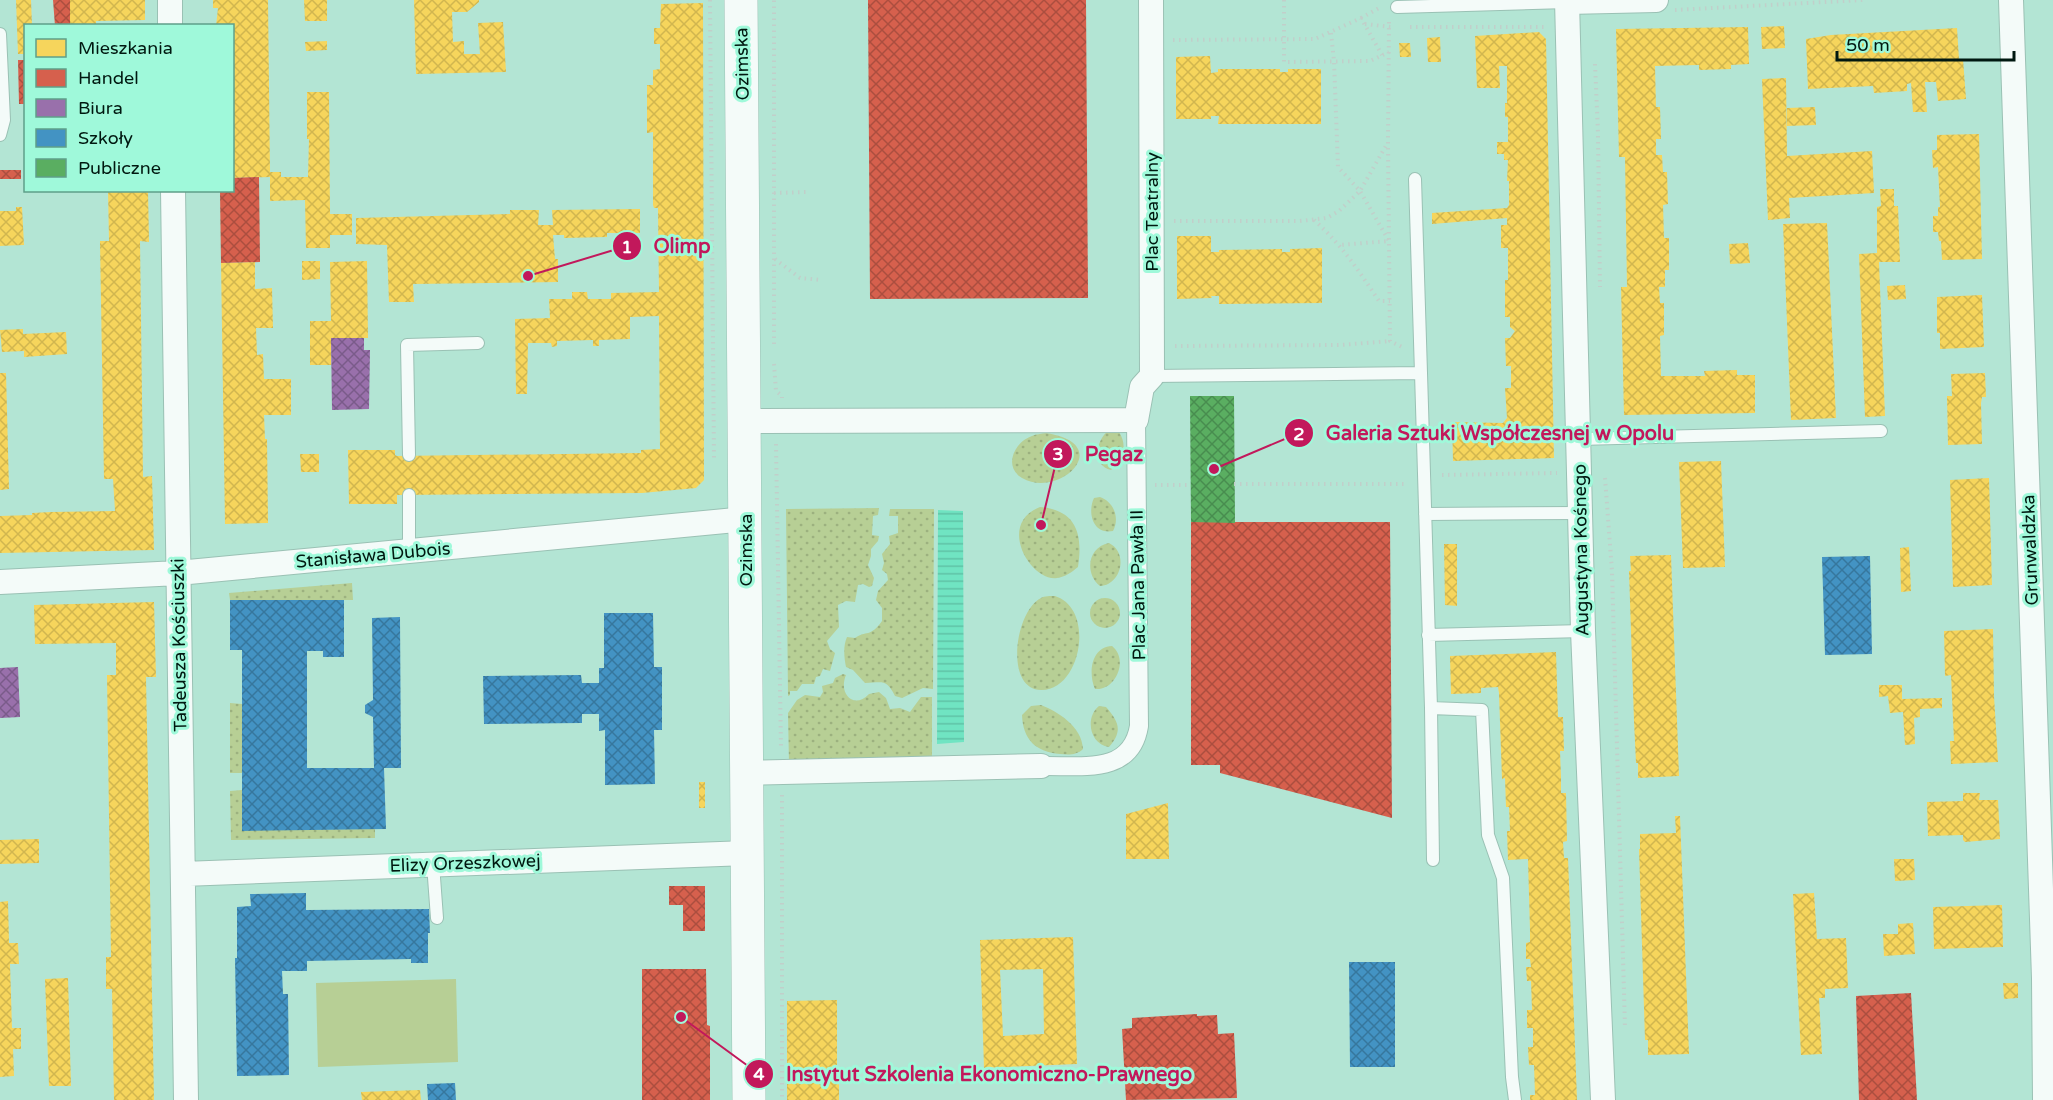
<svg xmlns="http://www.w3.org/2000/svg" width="2053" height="1100" font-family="'Varela Round',sans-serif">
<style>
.grass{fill:url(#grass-dots)}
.garden{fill:#b7cf95}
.water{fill:url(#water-rules)}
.homes{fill:url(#homes-cross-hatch);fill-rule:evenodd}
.shops{fill:url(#shops-cross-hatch)}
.offices{fill:url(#offices-cross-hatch)}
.schools{fill:url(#schools-cross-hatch)}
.public{fill:url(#public-cross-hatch)}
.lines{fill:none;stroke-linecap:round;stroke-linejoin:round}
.service-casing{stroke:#9ac1b4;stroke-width:14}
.pedestrian-casing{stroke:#9ac1b4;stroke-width:20}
.minor-casing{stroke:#9ac1b4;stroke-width:26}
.secondary-casing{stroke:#9ac1b4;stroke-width:34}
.path{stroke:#c1cfca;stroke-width:4;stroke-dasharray:1.5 4.5;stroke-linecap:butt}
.service{stroke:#f4fbf9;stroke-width:12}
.pedestrian{stroke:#f4fbf9;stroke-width:18}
.minor{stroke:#f4fbf9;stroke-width:24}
.secondary{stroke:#f4fbf9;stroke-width:33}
.labels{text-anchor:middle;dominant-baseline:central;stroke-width:6;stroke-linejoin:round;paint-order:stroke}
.street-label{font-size:18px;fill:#001810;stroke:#9ff9da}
.leader{fill:none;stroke:#c2185b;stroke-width:2}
.callout-dot{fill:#c2185b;stroke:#9ff9da;stroke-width:2}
.mark-label{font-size:18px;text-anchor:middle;font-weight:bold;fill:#fff}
.callout-label{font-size:20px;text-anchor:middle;font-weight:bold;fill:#c2185b;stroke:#9ff9da;stroke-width:6;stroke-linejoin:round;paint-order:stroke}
</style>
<defs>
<pattern id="grass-dots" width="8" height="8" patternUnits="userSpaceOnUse" patternTransform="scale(1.5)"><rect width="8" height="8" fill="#b7cf95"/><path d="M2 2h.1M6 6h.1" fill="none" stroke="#9cb17f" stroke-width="1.8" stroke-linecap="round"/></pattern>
<pattern id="water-rules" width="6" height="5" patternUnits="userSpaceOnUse" patternTransform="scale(1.5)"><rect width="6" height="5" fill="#70e4c2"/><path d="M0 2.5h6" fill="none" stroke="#5fc3a6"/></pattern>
<pattern id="homes-cross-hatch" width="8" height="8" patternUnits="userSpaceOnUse" patternTransform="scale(1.5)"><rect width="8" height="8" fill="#f6d55c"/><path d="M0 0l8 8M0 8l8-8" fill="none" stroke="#d1b64f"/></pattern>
<pattern id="shops-cross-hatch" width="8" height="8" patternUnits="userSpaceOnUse" patternTransform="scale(1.5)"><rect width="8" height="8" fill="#d6604d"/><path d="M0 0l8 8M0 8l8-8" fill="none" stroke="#ab4e3f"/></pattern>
<pattern id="offices-cross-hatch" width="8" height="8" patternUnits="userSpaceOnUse" patternTransform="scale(1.5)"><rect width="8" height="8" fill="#9970ab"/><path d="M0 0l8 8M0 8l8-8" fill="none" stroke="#7a5b8a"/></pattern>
<pattern id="schools-cross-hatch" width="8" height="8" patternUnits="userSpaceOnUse" patternTransform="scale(1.5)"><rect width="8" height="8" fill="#4393c3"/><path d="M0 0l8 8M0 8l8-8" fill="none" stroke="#36779d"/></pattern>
<pattern id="public-cross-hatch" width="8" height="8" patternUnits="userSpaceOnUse" patternTransform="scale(1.5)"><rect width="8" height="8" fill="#5aae61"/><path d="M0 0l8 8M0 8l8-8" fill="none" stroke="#488d4f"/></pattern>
</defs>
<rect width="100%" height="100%" fill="#b3e5d4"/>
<!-- grass -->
<path class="grass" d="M1109,430L1119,432C1128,446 1123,459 1111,470C1091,465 1096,440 1109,430Z
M1046,433C1117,444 1059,500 1022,478C1003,467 1014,442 1032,436C1036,434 1041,434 1046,433Z
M1100,497C1114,502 1120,518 1113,531C1093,535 1087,513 1094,498Z
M1040,507C1077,510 1083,535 1078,567C1072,572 1065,577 1057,578C1031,582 996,524 1040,507Z
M879,508L878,515L873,516L872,535L879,536L878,541L871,549V556L868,565L874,578L872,586L869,587L863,584L858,585L855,602L846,601L838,605L839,627L827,641L830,649L835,653L830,671L823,669L820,676L816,677L814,684H802L797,691H790V695L788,696L786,509Z
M890,509H934L933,689L923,688L902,698L895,696C886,678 882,683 865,683L853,670L846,667C844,657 843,646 847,637L855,638C866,630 870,638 882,621V608L876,600L878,591L888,580L887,574L882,570L884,563L882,554L890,544L889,536L898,533V516H889Z
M1109,543C1129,553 1121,585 1100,586C1084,573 1088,547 1109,543Z
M352,583L353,600H230L229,593Z
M1055,596C1096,609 1081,691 1041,690C1004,689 1015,611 1041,598C1044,596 1051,596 1055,596Z
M1090 613a15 15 0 1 1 30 0a15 15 0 1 1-30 0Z
M1112,646C1129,659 1116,691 1095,689C1088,673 1091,647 1112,646Z
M843,674L846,675C838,694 854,710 869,694L879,692L886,698L890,709L900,708L910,712L921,697H932V762L789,764L788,713L797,700L805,695L820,697L823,692L822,686L833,683L835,678Z
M230,703L242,704V773H230Z
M1041,705C1059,712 1082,727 1083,749C1077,755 1069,755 1060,754C1036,752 1023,740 1022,715L1031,706Z
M1099,706L1106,707C1119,722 1123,731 1109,747C1089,744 1085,717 1099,706Z
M242,790V830L375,829V838L231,840L230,791Z"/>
<!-- garden -->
<path class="garden" d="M456,979L458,1062L318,1067L316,983Z"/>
<!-- water -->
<path class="water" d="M938,510L963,511L964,742L937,744Z"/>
<!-- homes -->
<path class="homes" d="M16,0H31L32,26H26V54H18Z
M70,0H145V20L96,21V26H70Z
M213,0H268L270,172H281V177H308L309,139H307V92H329L330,214H352V235H330V248H306L305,200L270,201V177L232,178V26H216L218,8H213Z
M304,0H327V21H305Z
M414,0H479V2L467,12H452L453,42L464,41V54H480L478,23L503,22L506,72L416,74Z
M703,3L704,480L696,488L642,493L397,495V504H349L348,450H395V455L397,456L641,453V450L660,449L659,316L630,317V339L599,340V346H593V340L557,341V346L552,347L551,343H528L527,394H516L515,319L550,318L549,299H572V292H587L588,299H611V293L659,292L658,208H654L653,205V132L647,133V85H653V70L660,69V44H654V28H660L661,4Z
M1784,26L1785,48L1762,49L1761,27Z
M1748,27L1749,64L1731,65V69L1699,70V65L1655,66L1656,107H1660L1661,139H1656V155H1662L1663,172H1667L1668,204L1663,205L1664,238H1669V270H1665V287H1659L1660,303H1664V335L1660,336L1661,376H1705L1704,371L1737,370V375H1755V413L1624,415L1621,287H1627L1625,157H1619L1616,29Z
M1957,28L1959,59H1963L1966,99L1938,101L1936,82H1925L1927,112H1913L1911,83L1907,84V91L1874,93L1873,86L1808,89L1806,39L1831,35Z
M1539,32L1546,39L1554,458L1453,461L1452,422L1503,423L1507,418L1505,388H1511V366H1506L1505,338H1510L1515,331L1510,327V317H1505V280H1508V248H1501V225H1507V218L1432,224V213L1507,208L1509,205V181H1507L1508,160H1504V154H1497V142H1508V117H1505V103H1507V66H1499L1500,88H1477L1475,36Z
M1440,37L1441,62H1428L1427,38Z
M327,41V50L306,51L305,42Z
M1399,43H1410L1411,57H1400Z
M1210,56L1211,73L1218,72V69H1280V72H1288V69H1321V124H1218L1219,116H1211V119H1176V57Z
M1786,78L1787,156L1872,151L1874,193L1789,198L1790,218L1768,220L1762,79Z
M1815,107L1816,125L1787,126V108Z
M1979,134L1982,259L1942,260L1941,241H1939L1938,232H1933V216H1938V207H1940L1938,167L1933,168L1932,150H1937V135Z
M1880,189H1894V206H1898L1900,262H1879L1885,416L1865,417L1859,254L1877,253V207L1881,206Z
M108,190H148L149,242L140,241L143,477L152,476L154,550L0,553V516L32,515V513L51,512L115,511L113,479H104L100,242V241H109Z
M16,207H22L24,245L0,246V211H16Z
M640,209V233H607V237L564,238V235H553L555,259H558V282L413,284L414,302H389L387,245L356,244V218L510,214V210H539L538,225H553L552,210Z
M1827,223L1836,418L1791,420L1783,224Z
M1177,236H1211V252H1219V250L1282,249V252H1290V249L1322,248V303L1219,304V296H1211L1212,298L1177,299Z
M1748,243L1750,263L1730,264L1729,244Z
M302,261H320V279L302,280Z
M367,261L368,338H331V365H310V321H331L330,262Z
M255,262V289L272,288L273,328H256L257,355L263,354L264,379H291V415H264L265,439H267L268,523L225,524L221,263Z
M1905,285L1906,299L1888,300L1887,286Z
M1982,295L1984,347L1940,349V333H1937V297Z
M23,329V334L66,332L67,354L24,357V351L2,352L0,330Z
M0,373H6L9,489L0,490Z
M1985,373L1986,397H1982L1981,403L1982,444L1948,445L1947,396H1952L1951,374Z
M300,454H319V472H301Z
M1721,461L1725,567L1683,568L1679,462Z
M1989,478L1992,585L1953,587L1950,480Z
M1444,544H1457V606L1445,605Z
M1909,547L1911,591L1901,592L1900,548Z
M1671,555L1679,776L1638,778V763H1636L1634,721L1629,571H1631L1630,556Z
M154,602L156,677H146L154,1100H114L112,989H106V957H111L107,675H116V643L35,644L34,605Z
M1993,629L1994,696L1998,762L1951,764L1950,741H1954L1951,675L1945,676L1944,631Z
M1556,652L1558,717H1563L1564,751H1560L1561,777V793H1566L1567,841L1563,842L1564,858H1568L1577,1100H1530V1095H1535L1534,1065H1529L1528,1047H1533V1028H1527V1010H1532L1531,981H1527L1526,967H1531L1530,959H1526V943L1530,942V930L1528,859L1508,860L1507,831H1510L1509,807H1506L1505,778L1502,779L1499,693L1498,687L1481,688V693L1451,694L1450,656Z
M1879,685H1902V699L1942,698V708L1920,709V717L1914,718L1915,744L1905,745L1903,712L1890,713L1888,696L1879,697Z
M699,782H705V808H699Z
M1963,793H1980L1979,800H1998L2000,839L1965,842L1963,840V835L1928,836L1927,802L1963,801Z
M1168,803L1169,859H1126V814Z
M1675,816H1680L1689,1054L1648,1055V1040H1645L1639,849H1640V834L1676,833Z
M39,839V863L0,864V840Z
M1894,859H1914L1915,880L1895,881Z
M1814,893L1817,939L1846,938L1848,988L1825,989V998H1819L1822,1054L1801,1055L1793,894Z
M8,901L9,943H18L19,964H10L12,1028H21V1049H13L14,1076L0,1077V902Z
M2002,905L2003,947L1934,949L1933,907Z
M1913,923L1915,954L1884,956L1883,934H1898V924Z
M1073,937L1077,1064L984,1068L980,940ZM1043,969L1044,1034L1003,1036L1000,970Z
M68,978L71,1086H49L45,979Z
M2003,983H2018V998L2004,999Z
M837,1000V1066H834V1077L836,1081H839V1100H787V1001Z
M420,1090L421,1100H362L361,1092Z"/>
<!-- shops -->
<path class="shops" d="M53,0H70V26H55Z
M868,0H1086L1088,298L870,299Z
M18,60H26V104H19Z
M0,170H21V179H0Z
M259,177L260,262L221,263L220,190H232V178Z
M1191,522H1390L1392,818L1220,773V765H1191Z
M669,886H705V931H683V905H669Z
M642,969H706L707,1025L710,1026V1100H642Z
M1911,993L1917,1100H1859L1856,996Z
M1197,1014V1016L1217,1015L1218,1034L1234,1033L1237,1098L1126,1100L1122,1029L1132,1028V1018Z"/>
<!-- offices -->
<path class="offices" d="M331,338H364V350H370L369,409L332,410Z
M18,667L20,717L0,718V668Z"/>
<!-- schools -->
<path class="schools" d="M1870,556L1872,654L1825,655L1822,557Z
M230,600H344V657H323V651H307V768H374L373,717L365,713V705L373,700L372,618L400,617L401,768H384L386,829L242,831V650H230Z
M604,613H653L654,667H662V730H654L655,784L605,785V730L599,731V714H582V723L484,724L483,676L581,675L582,683H599V668H604Z
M306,893V910L429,909L430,933H428V963H411V959L307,961V971H282L283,994H288L289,1075L237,1076L235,958H237V907L251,906L250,894Z
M1349,962H1395V1067H1350Z
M455,1083L456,1100H428L427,1084Z"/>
<!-- public -->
<path class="public" d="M1190,396H1234L1235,523L1191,522Z"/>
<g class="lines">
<!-- service casing -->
<g class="service-casing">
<path id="service" d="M1397,7L1567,2
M0,34L4,120L0,135
M1415,179L1421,373
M1152,376L1421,373L1431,708L1482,710L1488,835L1503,878L1512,1077L1515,1100
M1579,439L1881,431
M409,455L407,345L478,343
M409,495V551
M1425,514L1581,513
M1428,635L1583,631
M1431,708L1433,860
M433,864L437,918"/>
</g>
<!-- pedestrian casing -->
<g class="pedestrian-casing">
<path id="pedestrian" d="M1041,766C1080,765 1131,776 1139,726L1136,420"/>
</g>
<!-- minor casing -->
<g class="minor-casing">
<path id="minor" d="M170,0V26
M1567,0L1583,631L1603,1100
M2011,0L2044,978L2045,1100
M1567,2L1656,0
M173,190L186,1100
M745,421L1136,420L1142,387L1152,376L1151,0
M0,582L178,573L746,519
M746,773L1041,766
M183,874L747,853"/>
</g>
<!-- secondary casing -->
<g class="secondary-casing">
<path id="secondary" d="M741,0L749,1100"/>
</g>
<!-- path -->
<path class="path" d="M710,0L714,460
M1284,0V62L1370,61L1389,52
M1675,10L1863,0
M1361,18L1381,7
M1389,22L1388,143L1390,341L1404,348
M1365,24L1391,27
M1410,27H1547
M1331,33L1334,61L1338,167L1360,191L1389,241L1340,245
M1173,40L1315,39L1361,18L1382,55
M1595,64L1598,133L1600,287
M774,193L808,192
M1314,220C1341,244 1359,271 1379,301H1390
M1174,221H1300L1327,218L1339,211L1360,191L1387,144
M775,259L800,278L822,280
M774,344V0
M1175,346L1341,345L1390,341
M774,364L776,391L782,396V398
M776,444L781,748
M1442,475L1557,473
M1605,478L1612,571L1625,1028
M1234,484H1407
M1155,485H1190
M782,795V1100"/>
<!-- service -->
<use href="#service" class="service"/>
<!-- pedestrian -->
<use href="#pedestrian" class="pedestrian"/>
<!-- minor -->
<use href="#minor" class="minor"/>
<!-- secondary -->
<use href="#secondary" class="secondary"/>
</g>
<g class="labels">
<!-- street labels -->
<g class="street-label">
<text transform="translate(742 64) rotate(-91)">Ozimska</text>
<text transform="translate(1152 212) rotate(-90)">Plac Teatralny</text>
<text transform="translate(746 550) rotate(-90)">Ozimska</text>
<text transform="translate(1581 550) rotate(-91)">Augustyna Kośnego</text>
<text transform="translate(2030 550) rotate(-92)">Grunwaldzka</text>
<text transform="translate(373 555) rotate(-5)">Stanisława Dubois</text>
<text transform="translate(1138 585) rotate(-91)">Plac Jana Pawła II</text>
<text transform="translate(179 645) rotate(-91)">Tadeusza Kościuszki</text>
<text transform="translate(465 863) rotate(-2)">Elizy Orzeszkowej</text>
</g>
</g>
<!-- callouts -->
<path class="leader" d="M528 276L627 246M1214 469L1299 433M1041 525L1058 454M681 1017L759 1074"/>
<g class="callout-dot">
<circle cx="528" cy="276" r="6"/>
<circle cx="1214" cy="469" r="6"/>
<circle cx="1041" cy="525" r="6"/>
<circle cx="681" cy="1017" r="6"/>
<circle cx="627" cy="246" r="15"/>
<circle cx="1299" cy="433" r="15"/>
<circle cx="1058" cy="454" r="15"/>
<circle cx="759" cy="1074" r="15"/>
</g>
<g class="mark-label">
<text x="627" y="253">1</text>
<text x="1299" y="440">2</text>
<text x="1058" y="460">3</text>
<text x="759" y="1080">4</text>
</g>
<g class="callout-label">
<text x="682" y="253">Olimp</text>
<text x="1500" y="440">Galeria Sztuki Współczesnej w Opolu</text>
<text x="1114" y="461">Pegaz</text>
<text x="989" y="1081">Instytut Szkolenia Ekonomiczno-Prawnego</text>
</g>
<!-- legend -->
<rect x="24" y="24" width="210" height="168" fill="#9ff9da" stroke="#5f9f89" stroke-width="1.5"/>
<rect x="36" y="39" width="30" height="18" fill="#f6d55c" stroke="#5f9f89" stroke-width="1.5"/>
<text x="78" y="54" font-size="18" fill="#001810">Mieszkania</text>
<rect x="36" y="69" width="30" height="18" fill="#d6604d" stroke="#5f9f89" stroke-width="1.5"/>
<text x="78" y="84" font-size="18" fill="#001810">Handel</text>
<rect x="36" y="99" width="30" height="18" fill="#9970ab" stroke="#5f9f89" stroke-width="1.5"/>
<text x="78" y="114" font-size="18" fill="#001810">Biura</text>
<rect x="36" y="129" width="30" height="18" fill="#4393c3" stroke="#5f9f89" stroke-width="1.5"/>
<text x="78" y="144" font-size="18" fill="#001810">Szkoły</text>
<rect x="36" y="159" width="30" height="18" fill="#5aae61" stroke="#5f9f89" stroke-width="1.5"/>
<text x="78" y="174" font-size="18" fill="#001810">Publiczne</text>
<!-- scale -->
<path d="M1837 51v9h177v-9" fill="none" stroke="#001810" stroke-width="3"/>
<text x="1846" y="51" font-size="18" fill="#001810" stroke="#9ff9da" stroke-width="4.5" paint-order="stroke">50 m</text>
</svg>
